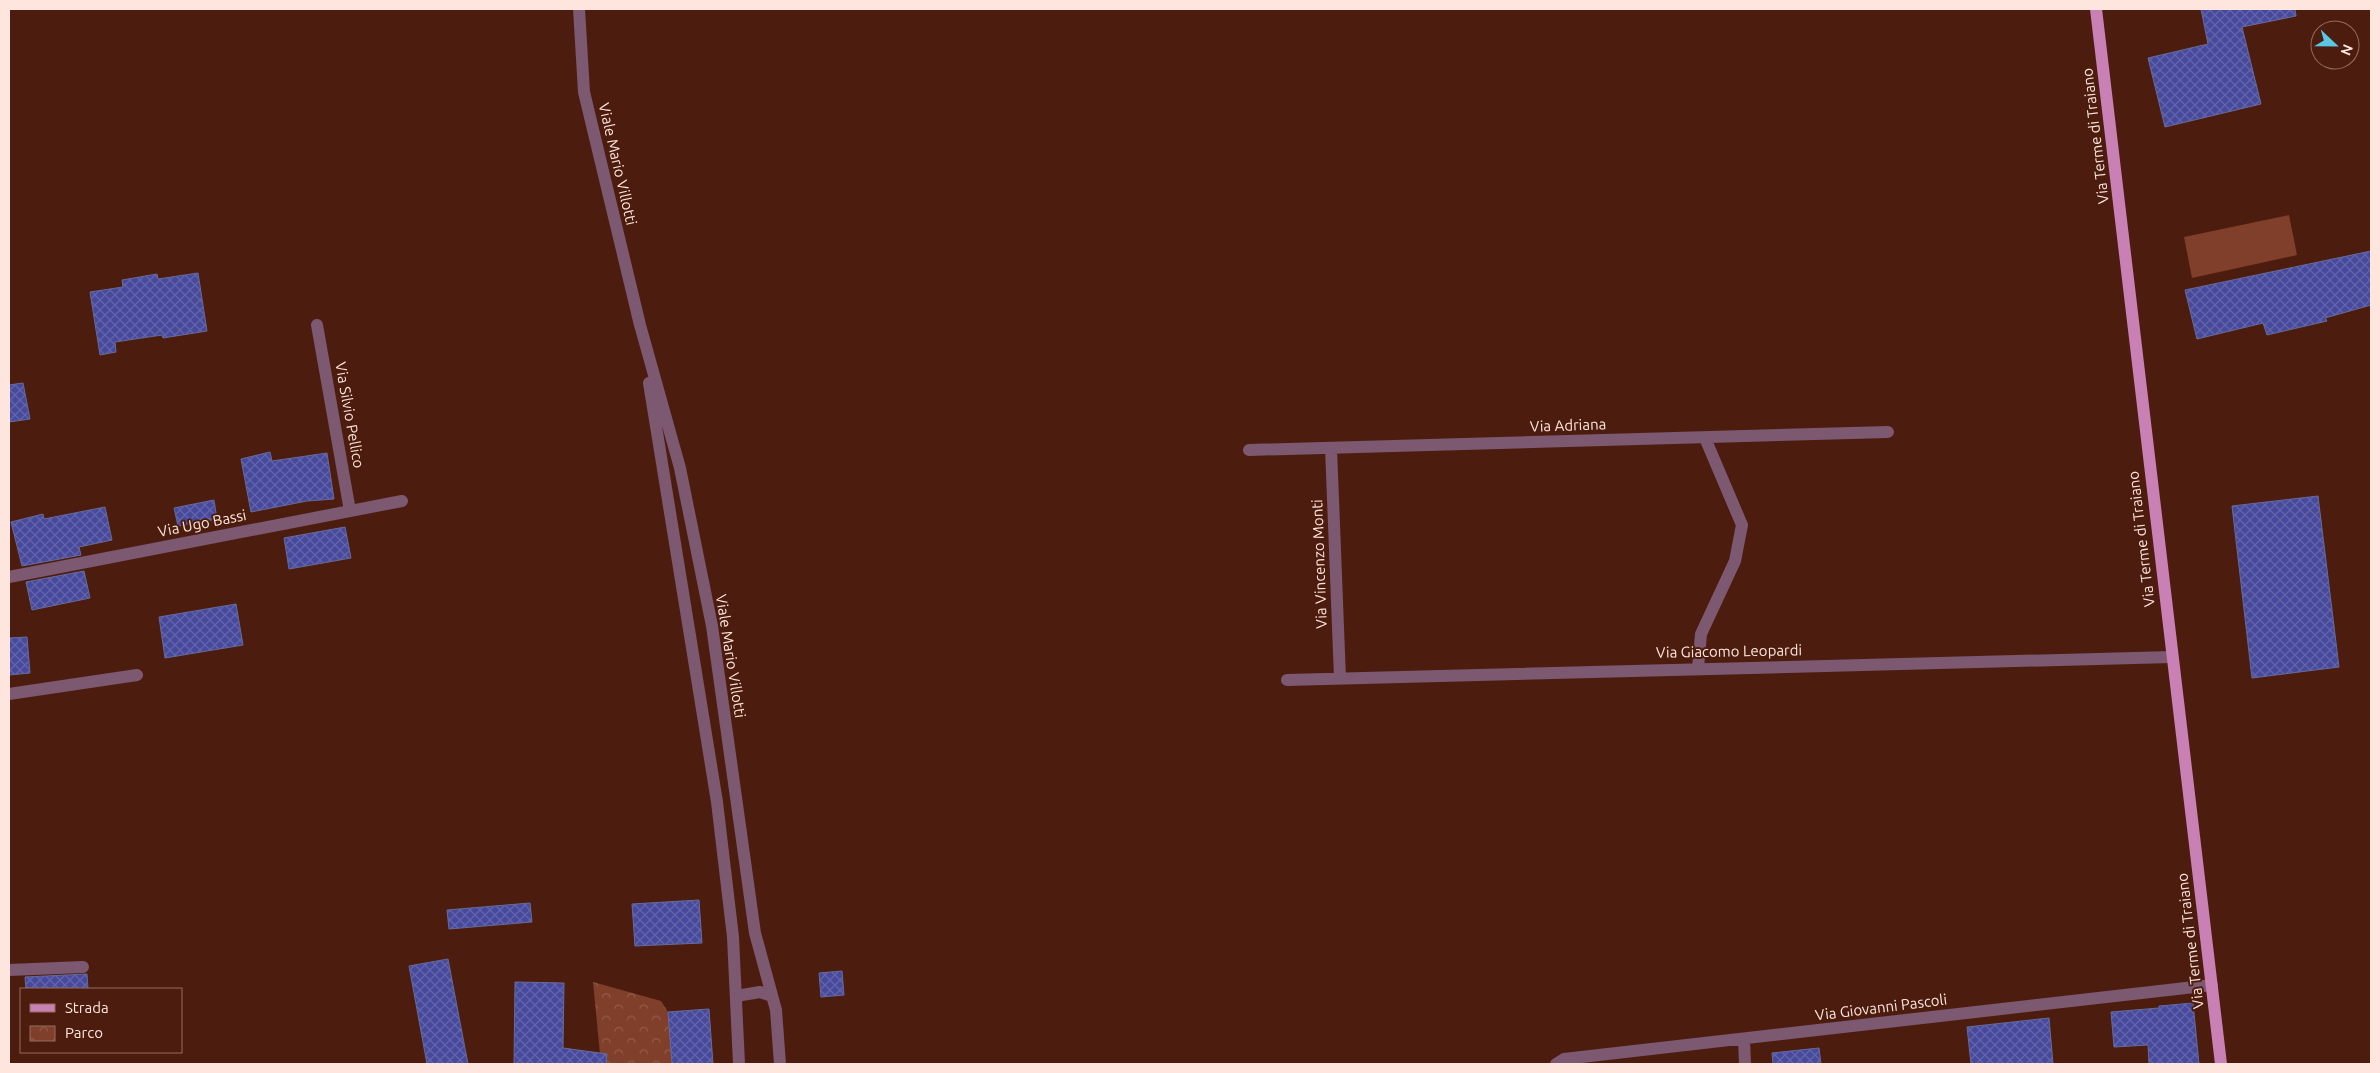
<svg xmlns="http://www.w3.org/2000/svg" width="2380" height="1073" font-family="Ubuntu,sans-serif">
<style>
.park{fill:url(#park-crowns)}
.pitch{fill:#803f2a}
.building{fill:url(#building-cross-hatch);stroke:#656b9b}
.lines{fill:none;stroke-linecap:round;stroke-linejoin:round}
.minor{stroke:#7c5871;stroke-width:12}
.major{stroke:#c980b4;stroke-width:12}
.labels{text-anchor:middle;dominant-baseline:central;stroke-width:4;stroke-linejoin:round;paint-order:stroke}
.street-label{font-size:15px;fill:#fee5dd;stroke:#4c1d0e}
</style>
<defs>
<pattern id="park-crowns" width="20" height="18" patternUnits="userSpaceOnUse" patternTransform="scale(1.25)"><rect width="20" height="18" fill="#803f2a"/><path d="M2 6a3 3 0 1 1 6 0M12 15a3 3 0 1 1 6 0" fill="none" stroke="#935b48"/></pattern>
<pattern id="building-cross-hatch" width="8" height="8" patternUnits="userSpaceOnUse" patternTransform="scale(1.25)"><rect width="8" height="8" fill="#474a9c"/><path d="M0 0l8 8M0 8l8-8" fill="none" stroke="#6364a9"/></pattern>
</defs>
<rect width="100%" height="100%" fill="#4c1d0e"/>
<!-- park -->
<path class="park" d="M593,982L661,1001L668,1012L672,1064H601Z"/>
<!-- pitch -->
<path class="pitch" d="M2289,215L2297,255L2192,278L2184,237Z"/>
<!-- building -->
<path class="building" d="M2201,9H2295L2296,16L2242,27L2261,104L2165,127L2148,58L2208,44Z
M2371,251V305L2325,318L2327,321L2267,335L2263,323L2197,339L2185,290Z
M198,273L207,331L163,338L162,335L115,342L116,352L100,355L90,292L123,287L122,280L157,274L158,279Z
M23,383L30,419L9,422V385Z
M270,452L272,461L327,453L334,499L307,501L251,512L241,459Z
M2318,496L2339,667L2252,678L2232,506Z
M214,500L217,519L178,526L174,508Z
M105,507L112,540L79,547L81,555L22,566L11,522L43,514L44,519Z
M345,527L351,558L289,569L284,538Z
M84,571L90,598L32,610L26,582Z
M236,604L243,645L165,658L159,617Z
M27,637L30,673L9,675V638Z
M699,900L702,943L635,946L632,904Z
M530,903L532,922L449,929L447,910Z
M448,959L468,1064H427L409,966Z
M842,971L844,995L821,997L819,973Z
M87,974L88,989H26L25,977Z
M515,982L564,983L563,1048L607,1054L606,1064H514Z
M2193,1003L2199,1064H2149L2148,1045L2114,1047L2111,1012L2159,1008V1006Z
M709,1009L713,1064H672L668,1012Z
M2049,1018L2053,1064H1971L1967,1027Z
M1819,1048L1821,1064H1773L1772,1053Z"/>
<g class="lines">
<!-- minor -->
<path class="minor" d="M579,9L584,92L640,325L680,468L712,626L755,933L776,1010L780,1064
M317,325L350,511
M649,383L717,802L733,937L739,1064
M1331,448L1340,678
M1249,450L1888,432
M9,577L402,501
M1698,668L1701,634L1735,561L1742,525L1705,438
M1287,680L2172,657
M9,694L137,675
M9,970L83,967
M736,996L760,992L772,996
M1744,1039L1745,1064
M1556,1064L1564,1059L2212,985"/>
<!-- major -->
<path class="major" d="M2096,9L2221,1064"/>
</g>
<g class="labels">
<!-- street labels -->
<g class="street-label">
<text transform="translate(2095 136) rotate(-97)">Via Terme di Traiano</text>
<text transform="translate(618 164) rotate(77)">Viale Mario Villotti</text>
<text transform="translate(350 415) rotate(80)">Via Silvio Pellico</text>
<text transform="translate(1568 425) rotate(-2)">Via Adriana</text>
<text transform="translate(202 523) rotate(-11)">Via Ugo Bassi</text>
<text transform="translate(2141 539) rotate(-97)">Via Terme di Traiano</text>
<text transform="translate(1319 564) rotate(-92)">Via Vincenzo Monti</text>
<text transform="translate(1729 651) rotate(-1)">Via Giacomo Leopardi</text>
<text transform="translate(731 656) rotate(81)">Viale Mario Villotti</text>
<text transform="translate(2190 941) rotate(-97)">Via Terme di Traiano</text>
<text transform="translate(1881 1007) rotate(-7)">Via Giovanni Pascoli</text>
</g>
</g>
<!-- border -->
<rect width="2380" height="1073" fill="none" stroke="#fee5dd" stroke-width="20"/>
<!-- legend -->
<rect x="20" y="988" width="162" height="65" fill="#4c1d0e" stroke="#936d61"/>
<rect x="30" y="1004" width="25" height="8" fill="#c980b4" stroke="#936d61"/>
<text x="65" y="1013" font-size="15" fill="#fee5dd">Strada</text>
<rect x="30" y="1026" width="25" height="15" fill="url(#park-crowns)" stroke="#936d61"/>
<text x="65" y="1038" font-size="15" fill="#fee5dd">Parco</text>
<!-- north arrow -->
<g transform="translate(2335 45) rotate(112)"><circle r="24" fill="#4c1d0e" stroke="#936d61"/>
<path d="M0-4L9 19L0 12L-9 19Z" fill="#5ac8e5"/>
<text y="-8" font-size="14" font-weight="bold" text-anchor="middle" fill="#fee5dd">N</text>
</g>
</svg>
